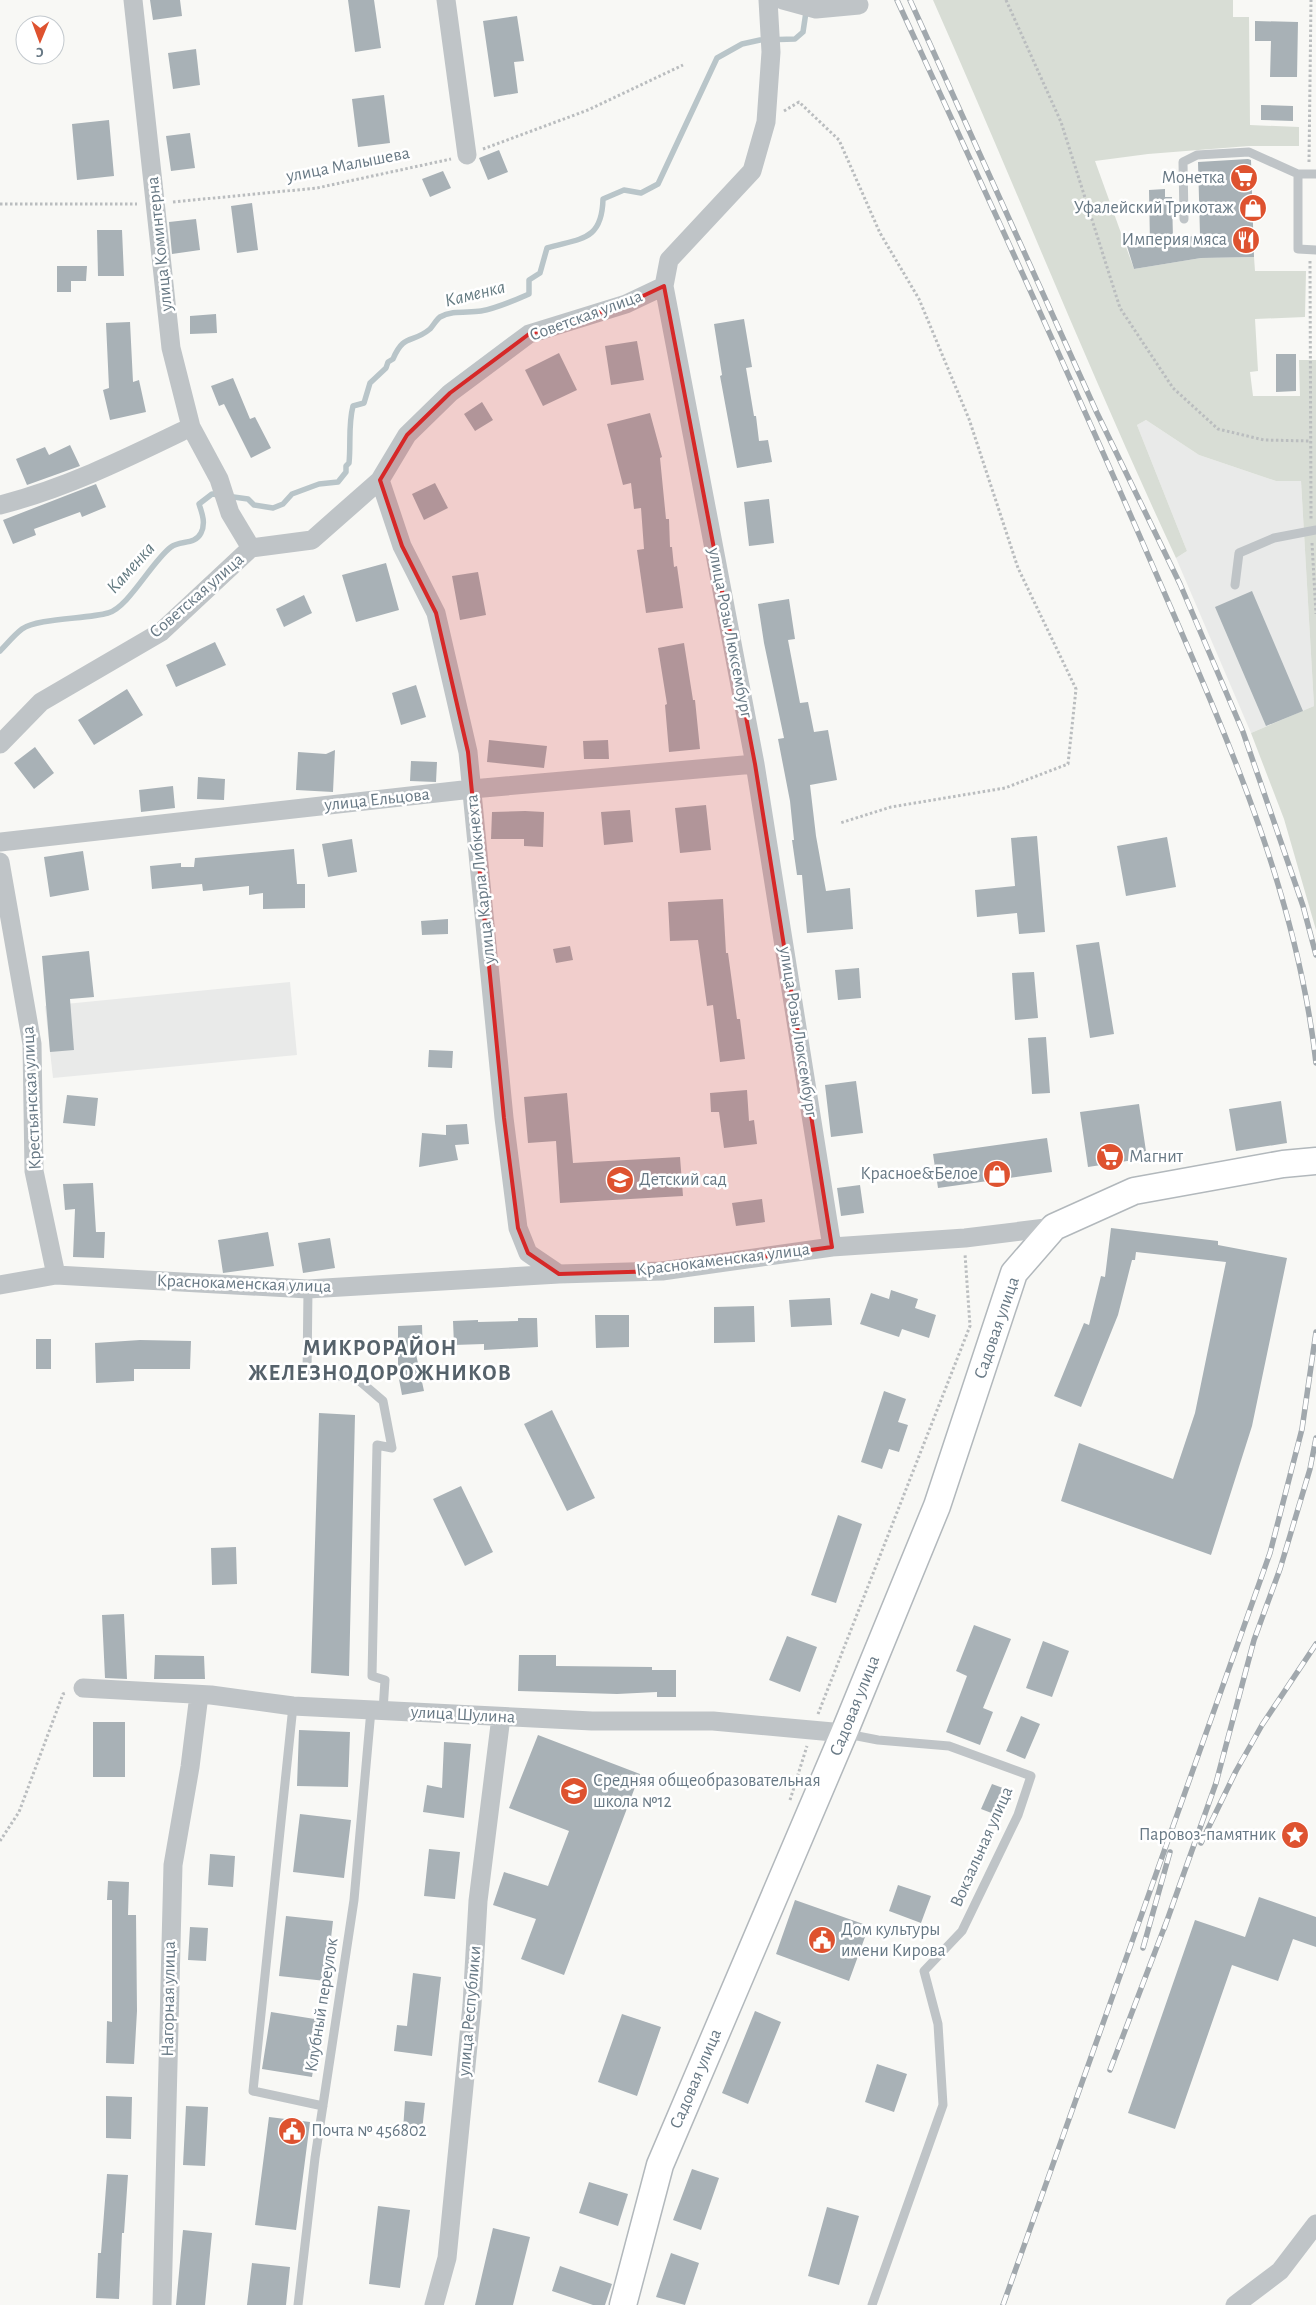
<svg xmlns="http://www.w3.org/2000/svg" width="1316" height="2305" font-family="'Alegreya Sans',sans-serif">
<style>
.built{fill:#e9eae9}
.green{fill:#d8ddd5}
.lines{fill:none;stroke-linecap:round;stroke-linejoin:round}
.stream{stroke:#b9c5c9;stroke-width:5.5}
.building{fill:#a8b1b6}
.secondary-casing{stroke:#b2b8bc;stroke-width:29}
.path{stroke:#babdbf;stroke-width:3;stroke-dasharray:2.5 2.5;stroke-linecap:butt}
.lane{stroke:#bfc4c7;stroke-width:9}
.street{stroke:#bfc4c7;stroke-width:19}
.secondary{stroke:#fff;stroke-width:26}
.rail-casing{stroke:#a1a8ad;stroke-width:5.5}
.rail{stroke:#fff;stroke-width:4;stroke-dasharray:11;stroke-linecap:butt}
.marked{fill:#d62828;fill-opacity:0.2;stroke:#d62828;stroke-width:4;stroke-linejoin:round}
.labels{text-anchor:middle;dominant-baseline:central;stroke-width:5;stroke-linejoin:round;paint-order:stroke}
.street-label{font-size:18px;fill:#687985;stroke:#fff}
.poi-label{font-size:18px;fill:#687985;stroke:#fff;text-anchor:end}
.water-label{font-size:19px;font-style:italic;fill:#637a81;stroke:#fff}
.district-label{font-size:22px;font-weight:bold;letter-spacing:1px;fill:#56626b;stroke:#fff}
</style>
<rect width="100%" height="100%" fill="#f8f8f5"/>
<!-- built -->
<path class="built" d="M1146,420L1199,455L1276,481H1301L1314,706L1251,733L1176,558L1187,551L1137,425Z
M290,982L297,1055L53,1078L45,1006Z"/>
<!-- green -->
<path class="green" d="M933,0H1233V17H1249L1250,125L1299,127V146H1249L1148,154L1095,161L1134,269L1201,258L1254,257L1255,271H1306L1305,317L1255,319L1258,371L1250,372L1253,396H1300L1299,360H1316V930L1284,819L1251,733L1314,706L1301,481H1276L1199,455L1146,420L1137,425L1187,551L1176,558C1090,374 1015,185 933,0Z"/>
<g class="lines">
<!-- stream -->
<path class="stream" d="M0,651C7,644 14,635 22,629C37,618 88,619 108,613C128,608 152,561 171,547C180,540 195,545 201,533C206,523 202,513 199,504L212,494L248,499L254,505L273,508L283,504L292,494L319,484L338,482L346,472V466L349,463C351,444 348,425 353,406L364,403L370,383L386,368L388,362L393,359C404,333 412,344 430,329C433,326 436,320 440,317C452,310 468,313 481,311C498,308 513,301 529,294V280L540,273L547,248C581,238 602,241 603,199L624,190L641,193L658,184L717,58L742,44L760,40L795,39L803,32L806,12H808"/>
</g>
<!-- building -->
<path class="building" d="M150,0H180L182,16L153,20Z
M348,0H374L381,48L355,52Z
M517,16L524,61L514,62L518,93L494,97L483,21Z
M1255,21L1298,22L1297,77H1270L1271,41H1255Z
M196,49L200,85L173,89L168,53Z
M384,95L390,143L358,147L352,99Z
M1261,105L1293,106V121L1261,120Z
M109,120L114,176L77,180L72,124Z
M190,133L195,168L171,171L166,136Z
M499,150L508,172L488,180L479,158Z
M1248,159L1251,160L1254,257L1201,258L1134,269L1127,246L1150,243L1149,190L1165,189V197H1172L1173,239L1200,235L1198,162Z
M443,171L451,188L430,197L422,179Z
M252,203L258,250L237,253L231,206Z
M196,219L200,250L172,254L169,222Z
M97,230H122L124,276H98Z
M57,266H87L86,281H71V292H57Z
M216,314L217,333L190,334V316Z
M744,319L752,367L746,368L754,416H756L759,441L768,440L772,462L737,468L720,376L722,375L714,324Z
M130,322L133,382L139,380L146,412L110,420L103,390L109,388L106,323Z
M637,341L644,380L611,385L605,346Z
M559,353L577,390L543,406L525,370Z
M1276,354H1296V391L1276,392Z
M233,378L250,419L255,417L271,448L251,458L224,404L219,406L211,386Z
M482,402L493,420L475,431L464,414Z
M650,413L662,457L660,458L666,519H669L670,547H672L674,567L677,566L683,608L646,613L637,550L644,549L641,508L634,509L631,483L623,485L607,424Z
M70,445L80,466L27,485L16,459L45,447L49,455Z
M435,483L448,508L424,520L412,494Z
M96,484L106,507L82,517L80,512L34,529L36,535L13,544L3,520Z
M769,499L774,543L749,546L744,502Z
M386,563L399,610L356,622L342,575Z
M478,572L486,615L460,620L452,576Z
M1252,591L1303,711L1266,726L1215,607Z
M304,595L312,613L284,627L276,609Z
M789,599L795,639L788,640L800,703L808,702L814,732L828,730L837,780L810,785L816,836L826,891L850,888L853,929L807,933L802,875H797L792,840H794L790,801L778,739L784,738L764,643L758,604Z
M215,642L226,665L176,687L166,665Z
M684,643L693,700H695L700,749L669,752L665,705L667,704L658,648Z
M416,685L426,717L401,725L392,693Z
M127,689L143,715L94,745L78,720Z
M489,740L547,746L544,768L487,762Z
M608,740L609,759H584L583,741Z
M35,747L54,773L34,789L14,763Z
M335,750L333,792L296,790L298,752L326,754Z
M411,761L437,762L436,782L410,781Z
M198,777L225,779L224,800L197,799Z
M173,786L175,808L141,812L139,790Z
M706,805L711,850L680,853L675,808Z
M630,810L633,842L604,845L601,812Z
M525,811L544,812L543,847L524,846V839H491L492,812Z
M1037,836L1045,932L1019,934L1017,913L977,917L975,890L1015,886L1011,838Z
M1167,837L1176,887L1126,896L1117,846Z
M352,839L357,872L328,877L322,844Z
M294,849L297,884H305V908L263,909V893L249,895V886L203,891L202,884L152,889L150,866L181,863V867H194L195,858Z
M83,851L89,890L50,897L44,857Z
M723,899L726,953H728L737,1019H740L745,1059L720,1062L713,1005L707,1006L698,940L670,941L668,902Z
M448,919V934L422,935L421,921Z
M1099,942L1114,1034L1090,1038L1076,945Z
M570,946L573,960L556,963L553,949Z
M89,951L94,997L70,999L74,1050L50,1052L42,956Z
M859,968L861,998L838,1000L835,970Z
M1034,972L1038,1018L1015,1020L1012,973Z
M1046,1037L1050,1093L1032,1094L1028,1038Z
M429,1050L453,1051L452,1068L428,1067Z
M856,1081L863,1133L831,1137L825,1085Z
M747,1090L749,1121L754,1120L757,1144L724,1148L719,1112H711L710,1093Z
M567,1093L573,1163L680,1157L683,1196L560,1203L556,1141L528,1143L524,1097Z
M67,1095L98,1098L95,1126L63,1123Z
M1281,1101L1287,1143L1236,1151L1229,1109Z
M1139,1104L1147,1158L1088,1167L1080,1112Z
M467,1124L469,1144L455,1145L458,1160L419,1167L422,1133L446,1135V1125Z
M1047,1138L1052,1172L938,1188L933,1154Z
M93,1183L96,1232H105L104,1258L73,1257L75,1209L65,1210L63,1184Z
M860,1185L864,1213L841,1216L837,1188Z
M762,1199L765,1222L736,1226L732,1203Z
M1111,1228L1218,1241V1245L1287,1258L1252,1426L1211,1555L1061,1501L1079,1443L1173,1479L1195,1413L1226,1262L1136,1252L1135,1260H1132L1118,1315L1081,1407L1054,1396L1084,1323L1089,1325L1101,1276L1105,1277Z
M268,1232L274,1266L223,1273L218,1240Z
M330,1238L335,1268L303,1273L298,1243Z
M891,1290L918,1299L915,1308L936,1315L929,1338L902,1329L899,1337L860,1324L871,1293L889,1299Z
M830,1298L832,1325L791,1327L789,1300Z
M754,1306L755,1342L714,1343V1307Z
M595,1315H629V1347L596,1348Z
M518,1318H537L538,1347L484,1350V1344L454,1345L453,1321L478,1320V1322L518,1321Z
M422,1325L423,1354H416L424,1391L402,1395L398,1374V1326Z
M36,1339H51V1369H36Z
M140,1340L191,1341L190,1369H134V1381L96,1383L95,1343Z
M884,1391L906,1399L898,1422L908,1425L899,1452L889,1449L882,1469L861,1462Z
M552,1410L595,1498L567,1511L524,1424Z
M319,1413L355,1415L349,1676L311,1673Z
M461,1486L493,1552L465,1566L433,1499Z
M838,1515L862,1524L836,1603L811,1595Z
M236,1547L237,1584L212,1585L211,1548Z
M124,1614L127,1679L105,1678L102,1615Z
M974,1625L1011,1639L983,1708L993,1712L980,1745L946,1732L967,1676L956,1671Z
M787,1636L817,1647L800,1692L769,1680Z
M1043,1641L1069,1651L1052,1697L1026,1688Z
M155,1655L204,1656L205,1679H154Z
M519,1655H556V1666L652,1667V1670H676V1697H657V1692L617,1694L518,1691Z
M1021,1716L1040,1724L1025,1759L1006,1751Z
M93,1722H125V1777H93Z
M299,1730L350,1732L348,1787L297,1786Z
M538,1735L640,1774L564,1975L521,1959L536,1919L493,1905L504,1872L548,1886L569,1831L509,1808Z
M444,1742L471,1744L464,1818L423,1812L427,1785L442,1788Z
M992,1784L1011,1791L1002,1817L981,1809Z
M300,1814L351,1820L344,1878L293,1872Z
M429,1849L460,1852L455,1899L424,1896Z
M210,1854L235,1856L233,1887L208,1885Z
M108,1881L129,1882L128,1915H136L137,2011L134,2064L106,2063L107,2021L112,2022V1900H107Z
M898,1885L931,1896L921,1923L889,1911Z
M1259,1897L1316,1917V1947L1293,1939L1278,1981L1232,1965L1175,2129L1128,2113L1195,1920L1245,1937Z
M795,1900L869,1926L849,1981L776,1954Z
M286,1916L333,1921L326,1981L279,1976Z
M190,1927L208,1928L206,1961L188,1960Z
M413,1973L441,1977L432,2056L394,2051L397,2025L407,2026Z
M755,2011L781,2022L748,2104L722,2093Z
M271,2012L321,2020L312,2077L262,2069Z
M622,2014L661,2027L637,2096L598,2082Z
M877,2064L907,2074L894,2112L865,2102Z
M106,2096L132,2097L131,2139L106,2138Z
M405,2101L425,2103L422,2131L403,2130Z
M186,2106L208,2107L205,2166L183,2165Z
M269,2117L310,2122L296,2230L255,2225Z
M692,2169L719,2178L701,2230L673,2220Z
M107,2174L128,2175L124,2233H122L119,2299L96,2298L98,2253H101Z
M589,2182L628,2194L618,2226L579,2213Z
M378,2206L410,2210L400,2288L369,2284Z
M827,2207L859,2216L839,2285L808,2276Z
M493,2228L530,2237L513,2305H475Z
M183,2230L212,2233L205,2305H176Z
M671,2253L699,2263L685,2305L656,2297Z
M252,2263L290,2267L286,2305H247Z
M560,2266L612,2284L605,2305H593L552,2291Z"/>
<g class="lines">
<!-- secondary casing -->
<g class="secondary-casing">
<path id="secondary" d="M623,2305L660,2165L844,1733L937,1506L1014,1273L1054,1227L1134,1191L1283,1164L1316,1161"/>
</g>
<!-- path -->
<path class="path" d="M1006,0L1061,122L1120,308L1173,388L1218,429L1264,440L1311,441
M784,111L799,102L839,140L880,233L919,299L969,419L1018,568L1076,689L1068,764L1005,788L891,807L840,823
M483,149L588,110L683,65
M1309,162L1311,0
M173,202L317,188L451,159
M0,204H137
M1310,261L1311,519
M1312,543L1316,614
M818,1714L970,1326L965,1254
M790,1800L807,1746
M0,1841L19,1812L63,1694L66,1693"/>
<!-- lane -->
<path class="lane" d="M1298,174V249L1316,250
M1184,219L1183,162L1197,155L1249,152L1298,174H1316
M1235,585L1239,553L1274,538L1316,530
M308,1289L307,1374L355,1377L383,1401L392,1448L377,1445L372,1676L385,1680L383,1711
M293,1706L253,2091L323,2106
M847,1734L878,1740L949,1746L1031,1776L1018,1815L962,1931L924,1971L938,2024L943,2105L872,2305
M298,2305L315,2158L354,1900L371,1710"/>
<!-- street -->
<path class="street" d="M133,0L171,348L191,427L219,479L230,513L251,548
M446,0L467,155
M768,0L771,52L766,122L752,171L669,260L664,286L755,764L832,1247
M783,0L816,9L859,5
M380,480L402,546L436,613L468,752L504,1118L518,1228L528,1253L559,1274
M0,505C67,488 129,457 191,427
M0,744L41,702L161,632L251,548L312,540L380,480L407,435L450,393L529,334L626,304L664,286
M0,842L472,789L755,764
M0,862L32,1044L34,1171L56,1275
M0,1285L56,1275L308,1289L559,1274L662,1271L832,1247L965,1238L1054,1227
M83,1688L211,1695L293,1706L592,1721H713L844,1733
M162,2305L173,1865L190,1767L199,1695
M434,2305L447,2258L472,2005L478,1901L501,1717
M1235,2305L1280,2271L1316,2224"/>
<!-- secondary -->
<use href="#secondary" class="secondary"/>
<!-- rail casing -->
<g class="rail-casing">
<path id="rail" d="M897,0C983,187 1069,373 1151,562C1221,724 1296,886 1316,1063
M910,0L1097,413L1180,584L1243,732L1303,906L1316,955
M1201,1843L1236,1771L1262,1725L1316,1644
M1164,1929L1216,1783L1254,1640L1280,1569L1310,1469L1316,1438
M1143,1948L1170,1852
M1110,2070L1166,1923
M1003,2305L1270,1553L1302,1429L1316,1332"/>
</g>
<!-- rail -->
<use href="#rail" class="rail"/>
</g>
<!-- marked area -->
<path class="marked" d="M664,286L755,764L832,1247L662,1271L559,1274L528,1253L518,1228L504,1118L468,752L436,613L402,546L380,480L407,435L450,393L529,334L626,304Z"/>
<!-- icons -->
<defs>
<g id="supermarket-disc" transform="scale(1.4375)"><circle r="9.5" fill="#de522f" stroke="#fff"/><path d="M-6-5.5h2.5l.6 2H6L4.5 2H-2.5L-4.4-4H-6ZM-1.5 3.2a1.3 1.3 0 1 0 .1 0ZM3 3.2a1.3 1.3 0 1 0 .1 0Z" fill="#fff"/></g>
<g id="shop-disc" transform="scale(1.4375)"><circle r="9.5" fill="#de522f" stroke="#fff"/><path d="M-5-2.5h2.3a2.7 3.5 0 0 1 5.4 0H5L5.5 6h-11ZM-1.5-2.5h3a1.5 2.3 0 0 0-3 0Z" fill="#fff"/></g>
<g id="restaurant-disc" transform="scale(1.4375)"><circle r="9.5" fill="#de522f" stroke="#fff"/><path d="M-5-6h1v4h1v-4h1v4h1v-4h1v5L-1.5 .5V6h-2V.5L-5-1ZM5-6V6H3V1.5H1.5Q1.5-4 5-6Z" fill="#fff"/></g>
<g id="school-disc" transform="scale(1.4375)"><circle r="9.5" fill="#de522f" stroke="#fff"/><path d="M0-5L7-2L0 1L-7-2ZM-4 1L0 2.5L4 1V4Q0 6-4 4Z" fill="#fff"/></g>
<g id="sight-disc" transform="scale(1.4375)"><circle r="9.5" fill="#de522f" stroke="#fff"/><path d="M0-6L1.8-2.2L6-1.7L2.9 1.2L3.7 5.4L0 3.3L-3.7 5.4L-2.9 1.2L-6-1.7L-1.8-2.2Z" fill="#fff"/></g>
<g id="civic-disc" transform="scale(1.4375)"><circle r="9.5" fill="#de522f" stroke="#fff"/><path d="M-.6-6.5H3V-4.5H.6V-3L4-1V1h2V6H-6V1h2V-1L-.6-3ZM-1.2 2.5V6h2.4V2.5Z" fill="#fff"/></g>
</defs>
<g fill-rule="evenodd">
<use href="#supermarket-disc" x="1244" y="178"/>
<use href="#shop-disc" x="1253" y="208"/>
<use href="#restaurant-disc" x="1246" y="240"/>
<use href="#supermarket-disc" x="1110" y="1157"/>
<use href="#shop-disc" x="997" y="1174"/>
<use href="#school-disc" x="620" y="1180"/>
<use href="#school-disc" x="574" y="1791"/>
<use href="#sight-disc" x="1295" y="1835"/>
<use href="#civic-disc" x="822" y="1940"/>
<use href="#civic-disc" x="292" y="2131"/>
</g>
<g class="labels">
<!-- street labels -->
<g class="street-label">
<text transform="translate(348 165) rotate(-11)">улица Малышева</text>
<text transform="translate(160 244) rotate(-96)">улица Коминтерна</text>
<text transform="translate(586 316) rotate(-20)">Советская улица</text>
<text transform="translate(197 596) rotate(-41)">Советская улица</text>
<text transform="translate(730 633) rotate(79)">улица Розы Люксембург</text>
<text transform="translate(377 800) rotate(-6)">улица Ельцова</text>
<text transform="translate(481 879) rotate(-96)">улица Карла Либкнехта</text>
<text transform="translate(798 1032) rotate(81)">улица Розы Люксембург</text>
<text transform="translate(32 1098) rotate(-93)">Крестьянская улица</text>
<text transform="translate(723 1260) rotate(-7)">Краснокаменская улица</text>
<text transform="translate(244 1284) rotate(2)">Краснокаменская улица</text>
<text transform="translate(997 1328) rotate(-71)">Садовая улица</text>
<text transform="translate(855 1706) rotate(-68)">Садовая улица</text>
<text transform="translate(463 1715) rotate(3)">улица Шулина</text>
<text transform="translate(982 1847) rotate(-66)">Вокзальная улица</text>
<text transform="translate(169 1999) rotate(-89)">Нагорная улица</text>
<text transform="translate(322 2005) rotate(-81)">Клубный переулок</text>
<text transform="translate(470 2011) rotate(-85)">улица Республики</text>
<text transform="translate(696 2079) rotate(-67)">Садовая улица</text>
</g>
<!-- poi labels -->
<g class="poi-label">
<text x="1225" y="178">Монетка</text>
<text x="1234" y="208">Уфалейский Трикотаж</text>
<text x="1227" y="240">Империя мяса</text>
<text x="1129" y="1157" text-anchor="start">Магнит</text>
<text x="978" y="1174">Красное&amp;Белое</text>
<text x="639" y="1180" text-anchor="start">Детский сад</text>
<text x="593" y="1781" text-anchor="start">Средняя общеобразовательная<tspan x="593" dy="21">школа №12</tspan></text>
<text x="1276" y="1835">Паровоз-памятник</text>
<text x="841" y="1930" text-anchor="start">Дом культуры<tspan x="841" dy="21">имени Кирова</tspan></text>
<text x="311" y="2131" text-anchor="start">Почта № 456802</text>
</g>
<!-- water labels -->
<g class="water-label">
<text transform="translate(475 294) rotate(-14)">Каменка</text>
<text transform="translate(131 568) rotate(-48)">Каменка</text>
</g>
<!-- district labels -->
<g class="district-label">
<text x="380" y="1348">МИКРОРАЙОН<tspan x="380" dy="25">ЖЕЛЕЗНОДОРОЖНИКОВ</tspan></text>
</g>
</g>
<!-- north arrow -->
<g transform="translate(40 40) rotate(181)"><circle r="24" fill="#ffffff" stroke="#c3c9ce"/>
<path d="M0-4L9 19L0 12L-9 19Z" fill="#de522f"/>
<text y="-8" font-size="14" font-weight="bold" text-anchor="middle" fill="#687985">С</text>
</g>
</svg>
